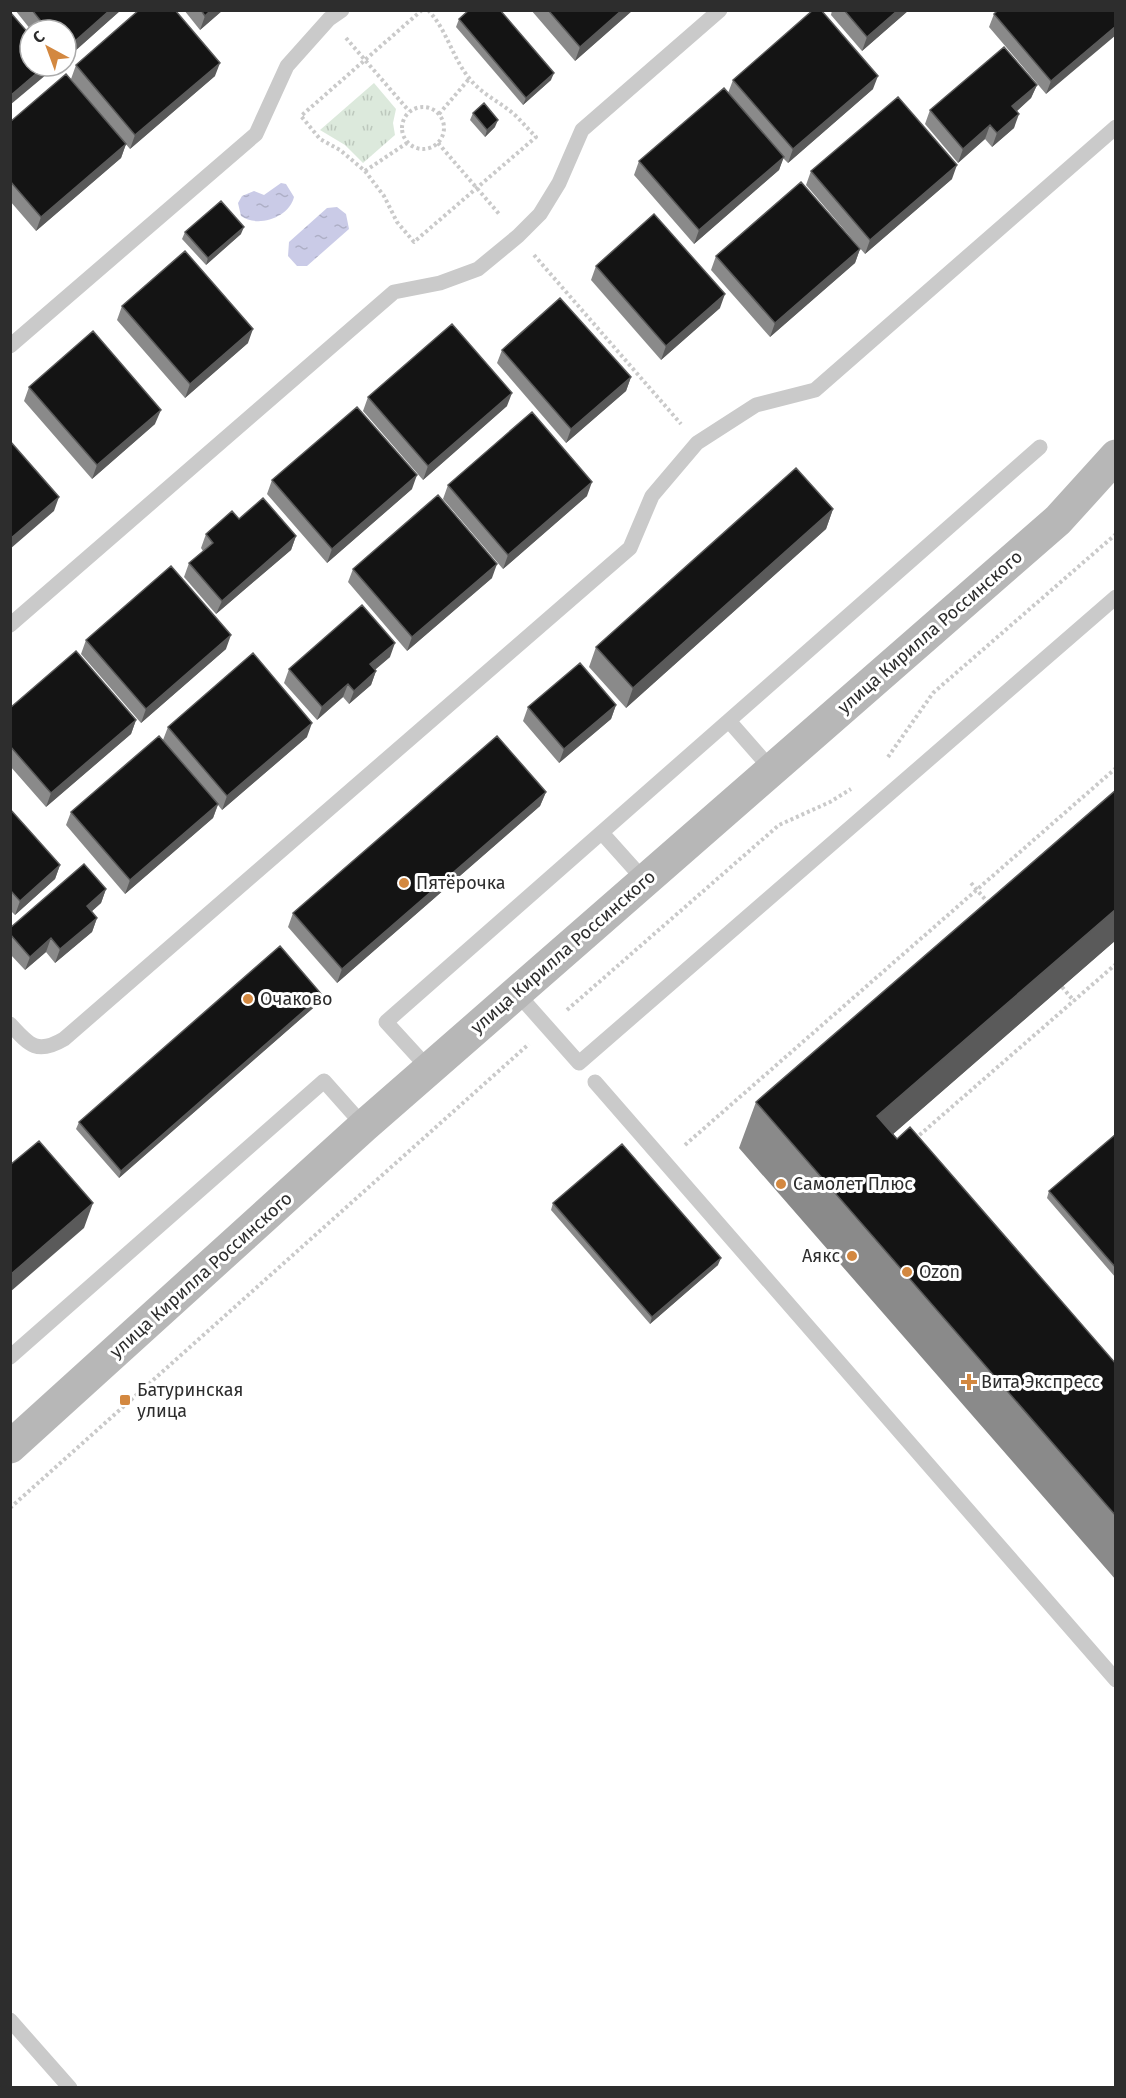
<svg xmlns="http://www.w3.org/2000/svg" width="1126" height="2098" font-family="'Fira Sans',sans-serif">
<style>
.grass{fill:url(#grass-tufts)}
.water{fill:url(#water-ripples)}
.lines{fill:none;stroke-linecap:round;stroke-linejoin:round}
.path{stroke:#cacaca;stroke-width:4;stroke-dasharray:3 3;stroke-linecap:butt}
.lane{stroke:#cacaca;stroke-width:15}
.secondary{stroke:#b7b7b7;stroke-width:33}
.wall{fill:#8a8a8a}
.shaded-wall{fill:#5a5a5a}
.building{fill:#141414;stroke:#5a5a5a;stroke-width:1.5}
.poi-dot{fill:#d38840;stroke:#fff;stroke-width:2}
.labels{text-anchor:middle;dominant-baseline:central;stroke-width:6;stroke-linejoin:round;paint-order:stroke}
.street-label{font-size:18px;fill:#2d2d2d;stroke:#fff}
.poi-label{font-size:18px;fill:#2d2d2d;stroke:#fff;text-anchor:start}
</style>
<defs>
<pattern id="grass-tufts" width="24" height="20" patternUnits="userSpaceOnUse" patternTransform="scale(1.5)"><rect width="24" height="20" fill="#dce9dc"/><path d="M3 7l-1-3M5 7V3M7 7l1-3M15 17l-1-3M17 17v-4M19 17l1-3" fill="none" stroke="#bdc8bd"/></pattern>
<pattern id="water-ripples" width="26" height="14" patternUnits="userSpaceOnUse" patternTransform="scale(1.5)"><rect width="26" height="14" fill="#cacbe7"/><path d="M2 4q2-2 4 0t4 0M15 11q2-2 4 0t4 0" fill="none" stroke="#aeafc6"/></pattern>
</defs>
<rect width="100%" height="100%" fill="#fff"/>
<!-- grass -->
<path class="grass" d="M374,83L396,109L393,123L395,135L363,163L345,145L320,130Z"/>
<!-- water -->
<path class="water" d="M281,183L286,184L294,197C289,218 257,228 241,216L238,203L242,196L254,191L264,195Z
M337,207L346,214L349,229L307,266H297L288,256L289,242L327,208Z"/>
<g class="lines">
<!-- path -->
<path class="path" d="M422,10L301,116L320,139L340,150L365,171L384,196L397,222L414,242L536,137C529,130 523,123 516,116C501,102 482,95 469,78C452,57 447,30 428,10
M346,38L409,111
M402 128a21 21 0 1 1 42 0a21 21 0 1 1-42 0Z
M439,114L469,79
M438,143L500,215
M365,171L407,143
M534,255L681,424
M888,757L933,693L1116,534
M971,883L990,905
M1062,987L1074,1001
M567,1010L779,825L830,802L851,789
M915,1139L1116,964
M685,1145L1116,768
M10,1508L529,1044"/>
<!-- lane -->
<path class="lane" d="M10,346L256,134L287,66L329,19L342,10
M10,625L394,292L440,283L478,269L518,236L540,214L559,183L582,130L720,10
M729,721L772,770
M602,833L645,881
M516,992L579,1063L1116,597
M10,1024C29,1045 37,1055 64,1039L630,548L652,496L697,443L756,405L815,390L1116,127
M429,1069L386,1022L1040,447
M595,1082L1116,1680
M10,1357L324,1081L364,1126
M10,2020L70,2088"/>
<!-- secondary -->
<path class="secondary" d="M10,1447L364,1126L1058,520L1116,456"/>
</g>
<!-- wall -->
<path class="wall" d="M15,10H121L66,59V30H31Z
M184,10H223L200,30Z
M531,10H633L575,61Z
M832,10H909L862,51L831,15Z
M1116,10L1046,94L989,27L994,14Z
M459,19L551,80L523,105L456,27Z
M76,65L215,76L130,149L71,79Z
M733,80L873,89L788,163L783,158L779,170L694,244L634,175L639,161L728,93Z
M1037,85L1031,98L1017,111L1014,128L992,147L985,139L958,163L925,124L930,110Z
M473,113L495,127L485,137L470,120Z
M10,122L126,144L121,158L36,231L10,201Z
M811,171L952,179L865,254L806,185Z
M185,232L241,234L206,265L182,239Z
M860,249L855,263L770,337L711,270L716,256Z
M596,266L720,308L661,360L591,280Z
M122,306L248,343L185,398L117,320Z
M502,350L631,377L626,391L566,443L497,363Z
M29,387L155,424L92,479L24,401Z
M368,397L507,406L423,480L363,411Z
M272,480L412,489L327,563L267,494Z
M448,485L587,496L503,569L443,499Z
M833,509L826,529L626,708L589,667L596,647Z
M239,519L296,536L291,550L216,614L184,577L189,563L203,551L201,548L206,534Z
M353,569L492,578L407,651L348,582Z
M86,640L226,649L141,723L81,654Z
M390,657L375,670L376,671L371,685L349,704L343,697L317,720L284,683L289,669Z
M616,705L611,719L559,763L523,721L528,707Z
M10,708L136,720L131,734L46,807L10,766Z
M168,727L307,737L222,810L218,805L213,818L125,894L66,825L71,812L163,740Z
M1116,790V940L893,1134L1116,1364V1580L739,1148L756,1102Z
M546,792L540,806L337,983L288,927L293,913Z
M10,809L60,865L55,879L15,915L10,910Z
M106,889L101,903L91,912L97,918L92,932L55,963L46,952L25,970L10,954V928Z
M322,995L320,1002L119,1178L76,1129L79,1122Z
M1116,1134V1278L1047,1198L1049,1191Z
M553,1203L718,1265L650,1324L551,1210Z"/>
<!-- shaded-wall -->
<path class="shaded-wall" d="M110,10H121L66,59V49Z
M211,10H223L200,30L205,16Z
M622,10H633L575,61L580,47Z
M898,10H909L862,51L867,37Z
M1116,26V35L1046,94L1051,81Z
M220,63L215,76L130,149L135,135Z
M45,66H50L47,74L10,105V96Z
M554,73L551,80L523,105L526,98Z
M878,76L873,89L788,163L793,149Z
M1037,85L1031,98L1007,120L1012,106Z
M1019,114L1014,128L992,147L997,133Z
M498,120L495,127L485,137L487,130Z
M990,125L985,139L958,163L963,149Z
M126,144L121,158L36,231L41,217Z
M784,157L779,170L694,244L699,230Z
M957,165L952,179L865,254L870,240Z
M244,227L241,234L206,265L208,258Z
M860,249L855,263L770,337L775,323Z
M725,294L720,308L661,360L666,346Z
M253,329L248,343L185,398L190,384Z
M631,377L626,391L566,443L571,429Z
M512,393L507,406L423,480L428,466Z
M161,410L155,424L92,479L97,465Z
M417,475L412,489L327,563L332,549Z
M592,482L587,496L503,569L508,555Z
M59,497L54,511L10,549V539Z
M833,509L826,529L626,708L633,688Z
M296,536L291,550L216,614L222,601Z
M497,564L492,578L407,651L412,637Z
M231,635L226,649L141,723L146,709Z
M395,643L390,657L365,678L370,664Z
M376,671L371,685L349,704L354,691Z
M348,684L343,697L317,720L322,707Z
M616,705L611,719L559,763L564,749Z
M136,720L131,734L46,807L51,793Z
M312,723L307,737L222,810L227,796Z
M546,792L540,806L337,983L342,969Z
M218,804L213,818L125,894L130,880Z
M60,865L55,879L15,915L20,901Z
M106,889L101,903L82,920L87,906Z
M1116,909V940L861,1162L877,1116Z
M97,918L92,932L55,963L60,949Z
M51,938L46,952L25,970L30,957Z
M322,995L320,1002L119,1178L121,1171Z
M93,1203L84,1228L10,1292V1275Z
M721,1258L718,1265L650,1324L652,1317Z"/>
<!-- building -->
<path class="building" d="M32,10H110L66,49V30H48Z
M139,10H175L220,63L135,135L76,65Z
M201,10H211L205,16Z
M469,10H500L554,73L526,98L459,19Z
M548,10H622L580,47Z
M813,10H821L878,76L793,149L733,80Z
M844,10H898L867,37Z
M998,10H1116V26L1051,81L994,14Z
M10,12L30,35V66H45L10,96Z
M1004,47L1037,85L1012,106L1019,114L997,133L990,125L963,149L930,110Z
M66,74L126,144L41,217L10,181V122Z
M724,88L784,157L699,230L639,161Z
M898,97L957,165L870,240L811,171Z
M484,103L498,120L487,130L473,113Z
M801,182L860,249L775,323L716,256Z
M221,201L244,227L208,258L185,232Z
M654,214L725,294L666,346L596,266Z
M185,251L253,329L190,384L122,306Z
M560,298L631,377L571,429L502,350Z
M452,324L512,393L428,466L368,397Z
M93,331L161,410L97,465L29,387Z
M357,407L417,475L332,549L272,480Z
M532,412L592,482L508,555L448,485Z
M10,441L59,497L10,539Z
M796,468L833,509L633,688L596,647Z
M438,495L497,564L412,637L353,569Z
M263,498L296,536L222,601L189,563L213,543L206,534L232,511L239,519Z
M171,566L231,635L146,709L86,640Z
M362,605L395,643L370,664L376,671L354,691L348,684L322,707L289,669Z
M76,651L136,720L51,793L10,746V708Z
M253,653L312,723L227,796L168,727Z
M580,663L616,705L564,749L528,707Z
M159,736L218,804L130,880L71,812Z
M497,736L546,792L342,969L293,913Z
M1116,790V909L877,1116L897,1139L910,1127L1116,1364V1516L756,1102Z
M10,809L60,865L20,901L10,890Z
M84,864L106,889L87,906L97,918L60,949L51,938L30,957L10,934V928Z
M280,946L322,995L121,1171L79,1122Z
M1116,1134V1268L1049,1191Z
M39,1141L93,1203L10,1275V1165Z
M622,1144L721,1258L652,1317L553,1203Z"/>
<!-- markers -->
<g class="poi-dot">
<circle cx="404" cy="883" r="6"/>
<circle cx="248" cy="999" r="6"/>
<circle cx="781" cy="1184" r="6"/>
<circle cx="852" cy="1256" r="6"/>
<circle cx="907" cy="1272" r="6"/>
<path d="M966 1373h6v6h6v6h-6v6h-6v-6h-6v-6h6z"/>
<rect x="119" y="1394" width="12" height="12" rx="3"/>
</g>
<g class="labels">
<!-- street labels -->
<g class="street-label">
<text transform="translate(930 632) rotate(-41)">улица Кирилла Россинского</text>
<text transform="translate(563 952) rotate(-41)">улица Кирилла Россинского</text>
<text transform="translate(201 1275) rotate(-42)">улица Кирилла Россинского</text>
</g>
<!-- poi labels -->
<g class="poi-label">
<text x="416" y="883">Пятёрочка</text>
<text x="260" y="999">Очаково</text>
<text x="793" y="1184">Самолет Плюс</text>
<text x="840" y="1256" text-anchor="end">Аякс</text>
<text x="919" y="1272">Ozon</text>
<text x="981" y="1382">Вита Экспресс</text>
<text x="137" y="1390">Батуринская<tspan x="137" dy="21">улица</tspan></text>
</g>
</g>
<!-- border -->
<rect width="1126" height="2098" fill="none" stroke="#2d2d2d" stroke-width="24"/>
<!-- north arrow -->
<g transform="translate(48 48) rotate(319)"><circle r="28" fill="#ffffff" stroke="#ababab" stroke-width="1.5"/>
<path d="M0-4.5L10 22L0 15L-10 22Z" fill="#d38840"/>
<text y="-9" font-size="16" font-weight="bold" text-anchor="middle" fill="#2d2d2d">С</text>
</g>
</svg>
